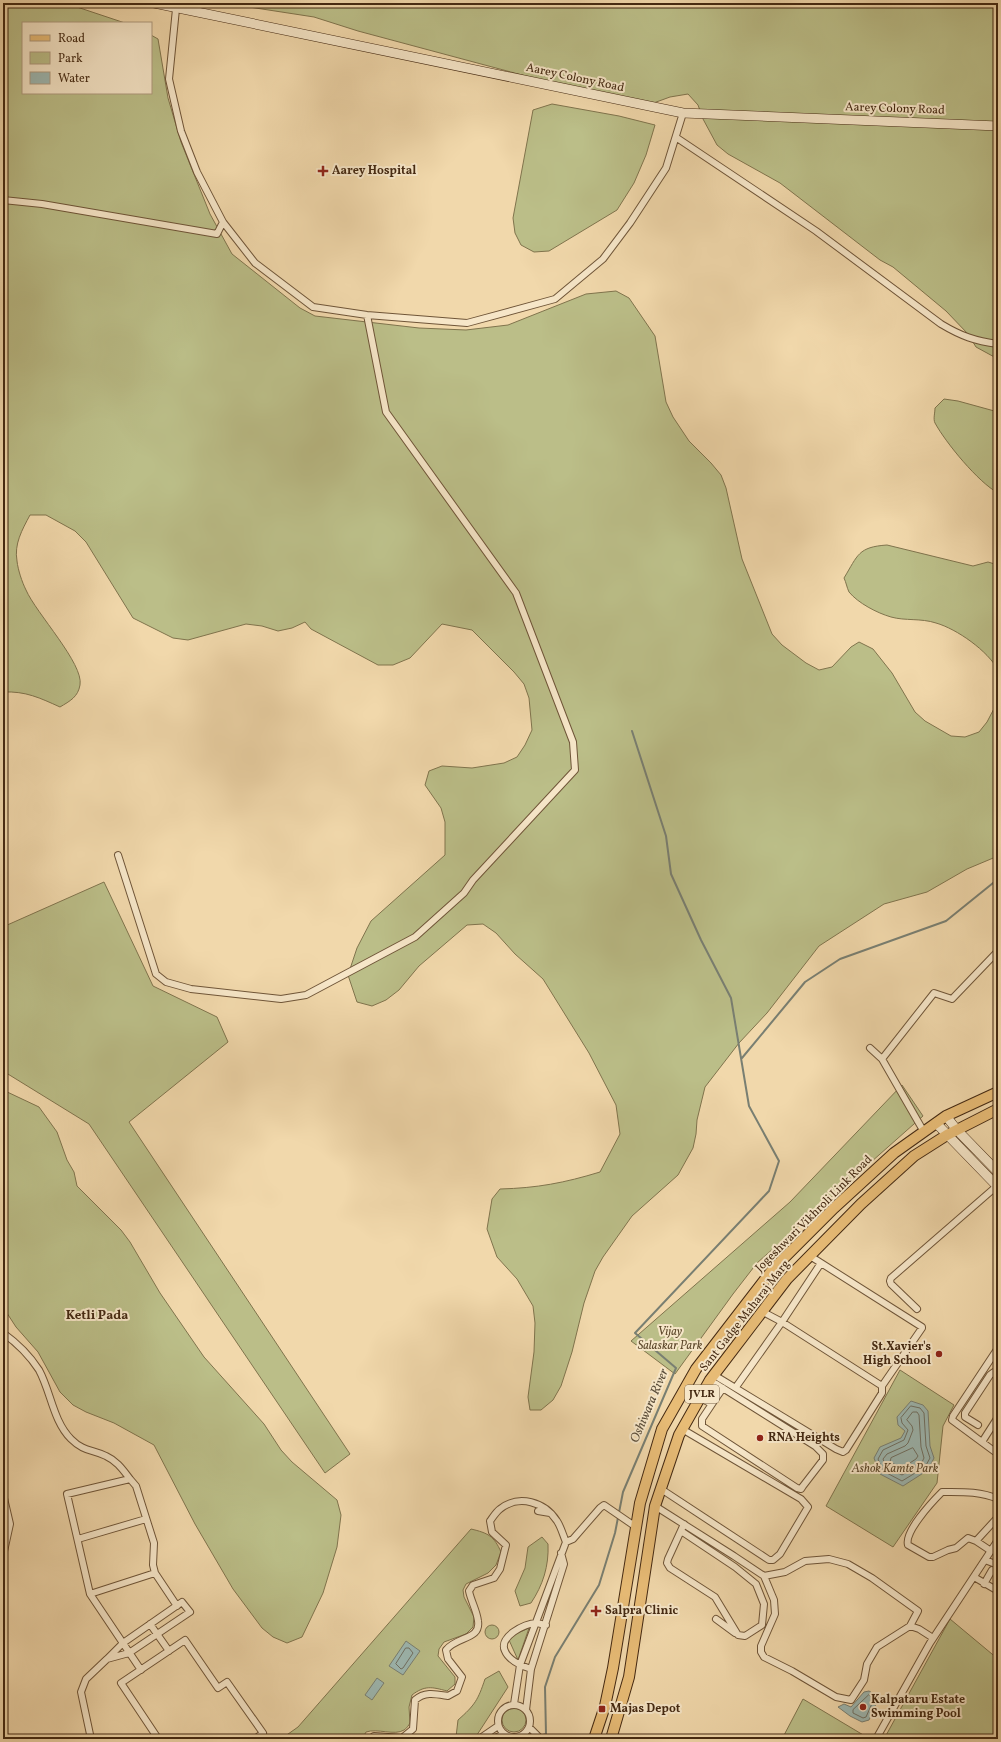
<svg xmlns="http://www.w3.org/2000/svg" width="1001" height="1742" font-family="Vollkorn,serif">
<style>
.green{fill:#bbbe88;stroke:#80744d}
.water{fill:#9db8b2;stroke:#797f72}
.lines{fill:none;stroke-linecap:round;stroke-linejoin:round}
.shore{stroke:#707062;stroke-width:1}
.stream{stroke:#797f72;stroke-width:2}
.minor-casing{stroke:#6f5538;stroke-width:8}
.secondary-casing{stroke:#442912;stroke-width:10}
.primary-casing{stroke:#442912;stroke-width:12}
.minor{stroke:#f6e6c8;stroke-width:6}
.secondary{stroke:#f6e6c8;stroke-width:9}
.primary{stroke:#e8bc76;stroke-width:10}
.poi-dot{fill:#8f2418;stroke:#f6e6c8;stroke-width:1.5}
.labels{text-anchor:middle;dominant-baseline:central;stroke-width:4;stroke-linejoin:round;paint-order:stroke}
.shield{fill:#f6e6c8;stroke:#796249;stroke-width:1}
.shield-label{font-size:11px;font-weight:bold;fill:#442912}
.street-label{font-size:12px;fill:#442912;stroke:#f6e6c8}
.poi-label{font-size:12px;font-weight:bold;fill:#442912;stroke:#f6e6c8;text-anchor:start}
.park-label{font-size:12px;font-style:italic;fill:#5c472a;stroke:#f6e6c8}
.neighbourhood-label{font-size:13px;font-weight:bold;fill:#442912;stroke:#f6e6c8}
.water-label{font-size:13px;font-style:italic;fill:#5a4d3a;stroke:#f6e6c8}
</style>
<rect width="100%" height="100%" fill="#f1d8ab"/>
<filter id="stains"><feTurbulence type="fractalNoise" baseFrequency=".005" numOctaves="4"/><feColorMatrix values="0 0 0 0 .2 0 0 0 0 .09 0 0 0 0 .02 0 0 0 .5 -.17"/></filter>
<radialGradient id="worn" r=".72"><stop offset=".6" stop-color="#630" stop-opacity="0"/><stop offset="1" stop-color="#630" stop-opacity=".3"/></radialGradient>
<!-- green -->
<path class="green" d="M3,3H65L125,23H23V93H151V35L158,39L168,98L181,142L210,214L232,254L300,308L315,316L419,328L466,330L508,325L586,294L616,291L629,298L655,336L666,402L673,417L689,441L711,463L721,475L726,488L742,559L772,634L782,645L806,663L819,670L832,667L851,647L859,642L873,649L892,673L915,712L925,721L951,736L965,737L979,732L987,722L998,701V856L967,869L927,892L884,904L819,946L767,1013L739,1043L705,1087L697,1120L696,1134L693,1148L678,1175L632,1216L603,1257L595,1271L584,1303L572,1352L561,1386L553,1400L541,1410H530L528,1397L534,1352L535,1323L533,1306L517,1279L497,1257L487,1229L492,1199L500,1189C537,1188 564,1183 600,1172L620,1134L616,1105L589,1053L543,979L515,954L496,933L483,924L467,925L419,966L399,990L386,1000L372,1006L357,1002L348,975L357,948L371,921L445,855V822L441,808L425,785L429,771L442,766L472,768L504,763L517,757L525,745L532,730L529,698L524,684L514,672L472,630L442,624L410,658L393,665H378L311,629L305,622L292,628L278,631L262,626L246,624L188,640L173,638L133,618L86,542L75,531L46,515H30C22,530 14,544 17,561C18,570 22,582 26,590C36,613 84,664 80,685C78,697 70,701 60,707C40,698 26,691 3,692Z
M223,3H998V359L976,347L968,334L946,311L893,267L880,260L780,183L728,154L717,145L703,119L698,105L688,94L670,97L648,105L578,90L358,31L314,17Z
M552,104L619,116L655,125L646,155L634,183L617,210L549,251L534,252L521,245L515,233L513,218L533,110Z
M944,399L958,401L998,412V493C978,482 946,443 935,423C933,419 935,413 935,408Z
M887,545L973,566L988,562L998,565V670C988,651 957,629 936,623C921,618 905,621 891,617C877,613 858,603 849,592C847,588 846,582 844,578C858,555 858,547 887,545Z
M104,882L153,986L217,1017L228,1042L129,1122L350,1454L325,1473L89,1124L3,1071V924L5,926Z
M902,1085L923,1116L757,1263L733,1294L675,1374L631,1341L790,1202Z
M3,1090L39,1107L57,1132L67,1160L74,1172L77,1186L121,1230L130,1242L160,1293L204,1357L264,1424L281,1450L292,1462L337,1500L341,1515L337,1547L323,1593L302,1637L287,1643L273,1637L262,1628L233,1589L195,1524L154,1445L114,1423L86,1412L73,1405L60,1392L38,1352L16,1327L3,1307Z
M900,1370L954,1405L943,1426L937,1483L893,1547L826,1506Z
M471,1529C488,1533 494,1536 501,1552L496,1565L488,1573L466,1584L463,1590L464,1597L474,1617L473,1627L466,1634L444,1642L439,1649L438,1656L455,1677V1684L447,1691C432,1687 425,1685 412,1695L409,1707L410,1723C409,1725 406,1729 404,1730C395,1736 377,1728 366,1732L362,1739H281L298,1727Z
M542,1537L548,1544C549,1566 543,1585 531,1603L520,1606L515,1591L525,1568L528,1547Z
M950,1619L998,1659V1739H884Z
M485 1632a7 7 0 1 1 14 0a7 7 0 1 1-14 0Z
M529,1628L518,1660L509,1640L513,1635Z
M499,1671L508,1687L475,1738L456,1737L458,1720C475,1705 478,1700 485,1679Z
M803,1699L870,1739H782Z
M502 1720a12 12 0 1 1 24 0a12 12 0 1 1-24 0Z"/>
<!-- water -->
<path class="water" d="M911,1401L923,1405L928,1411L930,1446L934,1458L928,1470L903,1486L880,1474L874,1458L880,1447L901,1438L905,1431L898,1425L897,1417Z
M406,1641L420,1651L403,1675L389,1666Z
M377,1678L384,1683L372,1700L365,1695Z
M869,1691L879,1697L869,1720L862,1722L850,1716L838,1707L844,1704L851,1707L864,1692Z"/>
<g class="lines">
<!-- shore -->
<path class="shore" d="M911,1406L920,1408L924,1413L926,1446L930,1458L925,1467L902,1481L883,1471L878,1459L883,1450L904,1440L908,1430L902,1423L901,1418Z
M913,1412H917L919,1415L921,1447L924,1458L921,1464L902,1475L886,1467L883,1459L887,1454L905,1446L908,1443L913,1430L912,1426L907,1420Z
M913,1448L918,1456L916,1459L902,1468L890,1462L891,1458Z
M406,1648H409L413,1653L403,1668L401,1669L396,1664Z
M869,1695L874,1699L866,1717L863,1718L853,1713V1710Z"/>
<!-- stream -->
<path class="stream" d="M742,1058L805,982L840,959L946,921L998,879
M531,1739L546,1734L545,1687L555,1657L599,1585L615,1533L623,1492L676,1368L635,1333L769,1191L779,1161L749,1106L731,998L701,940L671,874L666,836L632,731"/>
<!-- minor casing -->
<g class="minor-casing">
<path id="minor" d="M176,9L169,79L181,131L197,172L223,222L255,263L313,307L367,315L467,323L555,299L603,259L630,223L666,168L683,113
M677,138L816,231L941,324C961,336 975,341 998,344
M3,200L42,204L217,234L223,222
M118,855L156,974L166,982L191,989L281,999L306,995L415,937L464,893L473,880L575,770L573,742L516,593L386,412L367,315
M870,1048L882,1059
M924,1132L882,1059L934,993L952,999L998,951
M810,1256L922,1327V1328L882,1386
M917,1309L891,1284L890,1281L891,1278L998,1185
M3,1333C17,1343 30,1356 39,1370C51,1392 53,1421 71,1439C84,1452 92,1449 106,1456C117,1461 123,1470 130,1479
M998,1348L953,1416L952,1420L998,1454
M714,1375L836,1449L843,1452L846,1450L882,1393V1386L782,1322L763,1312
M736,1387L782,1322L821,1263
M700,1398L712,1404L702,1419V1426L797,1488L801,1489L803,1486L823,1460V1454L815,1446L710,1380
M712,1404L723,1388
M978,1425L965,1417V1413L990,1375L994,1372L998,1374
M982,1442L998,1417
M661,1489L769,1560H773L780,1554L808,1507L801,1499L682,1429
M3,1494L10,1524L3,1556
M998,1499C980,1491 961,1492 942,1492C932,1502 904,1532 908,1545L929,1557H933L948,1550L956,1548L968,1538L976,1541L998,1517
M655,1506L734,1556L764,1576L774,1600L775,1614L761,1646V1652L764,1657L792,1671L836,1697L851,1700L864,1680L867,1664L877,1647L910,1626L918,1611L872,1578L848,1564L829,1559L805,1561L785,1572L764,1576
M538,1511L550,1513
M681,1531L735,1567L756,1584L764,1604L762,1625L745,1636L738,1635L715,1597L670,1568L667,1563L668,1559L684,1524
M78,1539L146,1519
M976,1541L991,1551
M566,1542L573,1539L600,1508L604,1505L636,1527
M985,1560L998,1565
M974,1577L998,1591
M984,1584L992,1570L998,1572
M90,1594L155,1573
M716,1619L735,1633
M150,1624L169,1651
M910,1626L919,1629L933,1638
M531,1669C522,1666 509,1661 505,1651C498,1637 525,1623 536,1623C539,1623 543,1625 546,1625
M141,1670L90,1594L67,1494L130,1479L136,1486L154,1543L153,1565L155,1573L177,1606
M498 1721a16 16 0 1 1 32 0a16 16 0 1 1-32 0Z
M526,1710L531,1669L564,1564L561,1553
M529,1727L541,1739
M91,1739L81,1692L86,1679L107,1659L129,1653L190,1612L182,1602L123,1643L107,1659
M154,1739L157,1737L121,1683L185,1640L218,1688L227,1682L263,1733L255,1739
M370,1739L374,1736L402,1738L413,1729L415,1700C425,1691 436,1694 448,1696L457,1691L462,1677L448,1659L446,1650C457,1636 481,1640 478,1621C477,1611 471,1601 469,1591L473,1585L494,1578L500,1569L506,1545L492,1532L490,1521C493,1517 496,1512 500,1509C519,1494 545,1502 557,1521C561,1527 563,1535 566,1542L520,1665L514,1704
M479,1739L498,1726
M493,1739L504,1734
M876,1739L930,1643L998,1540"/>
</g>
<!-- secondary casing -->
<g class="secondary-casing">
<path id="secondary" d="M154,3L683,113L998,126
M946,1116L957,1130L998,1172
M936,1123L998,1187"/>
</g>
<!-- primary casing -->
<g class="primary-casing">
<path id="primary" d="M594,1739L605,1706L613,1668L640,1503L662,1429L696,1369L773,1269L834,1208L894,1153L946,1116L998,1092
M611,1739L629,1677L655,1506L679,1435L710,1380L787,1279L861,1204L914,1156L947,1135L998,1109"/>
</g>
<!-- minor -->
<use href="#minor" class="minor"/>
<!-- secondary -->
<use href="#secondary" class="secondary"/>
<!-- primary -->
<use href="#primary" class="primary"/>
</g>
<!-- markers -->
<g class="poi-dot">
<path d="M321 165h4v4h4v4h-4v4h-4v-4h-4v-4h4z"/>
<circle cx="939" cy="1354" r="4"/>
<circle cx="760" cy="1438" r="4"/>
<path d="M594 1605h4v4h4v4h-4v4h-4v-4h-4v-4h4z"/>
<circle cx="863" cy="1707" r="4"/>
<rect x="598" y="1705" width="8" height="8" rx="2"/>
</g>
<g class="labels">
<!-- shield labels -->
<rect class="shield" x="685" y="1385" width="34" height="18" rx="3"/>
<g class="shield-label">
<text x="702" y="1394">JVLR</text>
</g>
<!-- street labels -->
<g class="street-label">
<text transform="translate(575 78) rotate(12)">Aarey Colony Road</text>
<text transform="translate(895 109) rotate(2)">Aarey Colony Road</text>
<text transform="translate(814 1214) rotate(-45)">Jogeshwari Vikhroli Link Road</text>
<text transform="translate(745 1316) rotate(-52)">Sant Gadge Maharaj Marg</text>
</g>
<!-- poi labels -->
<g class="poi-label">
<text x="332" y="171">Aarey Hospital</text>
<text x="931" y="1347" text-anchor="end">St.Xavier's<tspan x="931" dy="14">High School</tspan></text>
<text x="768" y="1438">RNA Heights</text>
<text x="605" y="1611">Salpra Clinic</text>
<text x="871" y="1700">Kalpataru Estate<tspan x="871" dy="14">Swimming Pool</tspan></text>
<text x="610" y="1709">Majas Depot</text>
</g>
<!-- park labels -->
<g class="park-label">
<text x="670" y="1332">Vijay<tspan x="670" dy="14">Salaskar Park</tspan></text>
<text x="895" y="1469">Ashok Kamte Park</text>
</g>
<!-- neighbourhood labels -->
<g class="neighbourhood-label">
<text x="97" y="1316">Ketli Pada</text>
</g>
<!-- water labels -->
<g class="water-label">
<text transform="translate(650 1406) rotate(-67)">Oshiwara River</text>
</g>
</g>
<!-- margin -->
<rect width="1001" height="1742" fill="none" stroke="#f1d8ab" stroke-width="16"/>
<rect x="4" y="4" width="993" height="1734" fill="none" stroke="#442912" stroke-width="2"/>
<rect x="8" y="8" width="985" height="1726" fill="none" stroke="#442912"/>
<!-- legend -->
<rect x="22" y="22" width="130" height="72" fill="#f6e6c8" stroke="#af9a7f"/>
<rect x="30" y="35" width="20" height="6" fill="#e8bc76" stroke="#af9a7f"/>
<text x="58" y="42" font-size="12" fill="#442912">Road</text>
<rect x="30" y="52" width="20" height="12" fill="#bbbe88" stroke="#af9a7f"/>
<text x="58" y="62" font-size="12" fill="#442912">Park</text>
<rect x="30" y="72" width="20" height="12" fill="#9db8b2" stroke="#af9a7f"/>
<text x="58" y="82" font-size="12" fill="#442912">Water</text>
<rect width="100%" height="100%" filter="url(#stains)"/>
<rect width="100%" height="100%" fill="url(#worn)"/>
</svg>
